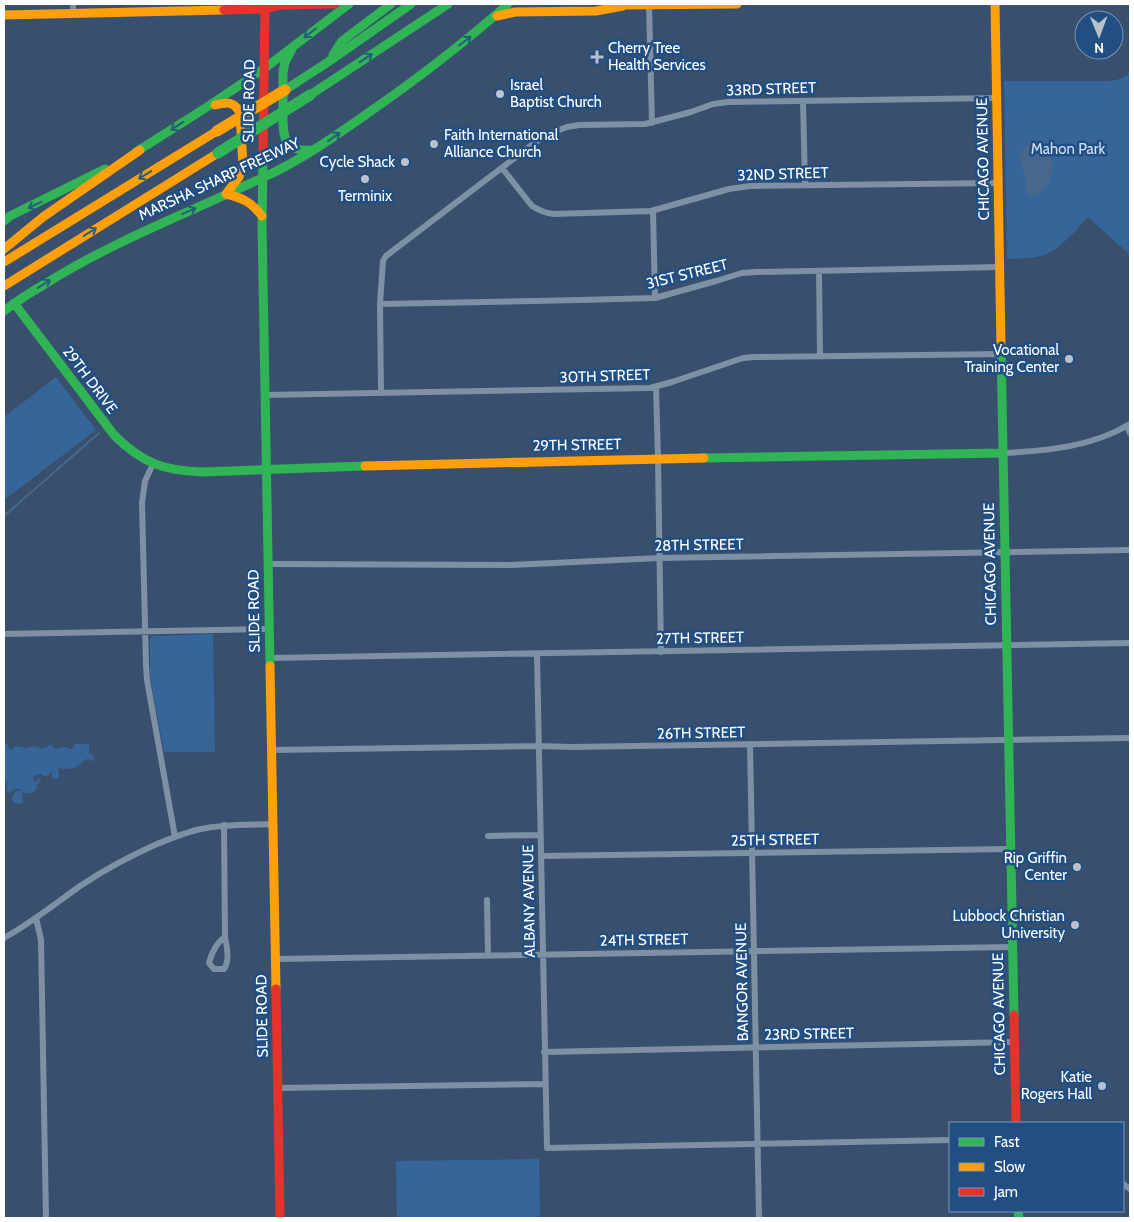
<svg xmlns="http://www.w3.org/2000/svg" width="1134" height="1222" font-family="Cabin,sans-serif">
<style>
.green{fill:#366699}
.water{fill:#47688c}
.lines{fill:none;stroke-linecap:round;stroke-linejoin:round}
.stream{stroke:#47688c;stroke-width:2}
.street{stroke:#7e90a3;stroke-width:6}
.fast{stroke:#30b455;stroke-width:9}
.slow{stroke:#ff9f0a;stroke-width:9}
.jam{stroke:#e5322d;stroke-width:9}
.fast-bridge{stroke:#30b455;stroke-width:11}
.slow-bridge{stroke:#ff9f0a;stroke-width:11}
.oneway{stroke:#245e7c}
.poi-dot{fill:#b9c2cc;stroke:#224f83;stroke-width:2}
.labels{text-anchor:middle;dominant-baseline:central;stroke-width:5;stroke-linejoin:round;paint-order:stroke}
.poi-label{font-size:15px;fill:#fff;stroke:#224f83;text-anchor:end}
.street-label{font-size:15px;fill:#fff;stroke:#224f83}
.park-label{font-size:15px;fill:#cee1f6;stroke:#224f83}
</style>
<rect width="100%" height="100%" fill="#38506d"/>
<!-- green -->
<path class="green" d="M1130,73V255L1088,217C1077,229 1061,248 1046,254C1034,259 1020,258 1007,259L1004,81H1106C1116,81 1122,79 1130,73Z
M56,377L96,430L4,500V417Z
M213,634L215,752H164L150,677V638L153,636H157Z
M7,743L10,750H12L15,746L26,748L33,746L39,747L40,749C45,749 47,745 51,744L55,749L66,747L68,749H72L75,744H87L89,746V753L93,755L95,760L94,761L86,759C79,767 69,771 58,768L59,777L57,779H54L52,777V771L49,775L44,776L41,774L35,775L33,777L34,781L35,782L38,778L40,779L41,781L40,783L37,784V788L32,793H25L23,792L22,794L23,798V803L19,804L13,802L12,797L16,790L19,792L21,790L16,788L11,792L9,793L7,791L6,781H4V744Z
M539,1159L540,1215L536,1218H397L396,1161Z"/>
<!-- water -->
<path class="water" d="M1029,143C1069,141 1051,205 1026,195C1026,191 1027,188 1026,183C1025,166 1011,157 1029,143Z"/>
<g class="lines">
<!-- stream -->
<path class="stream" d="M4,516L99,433"/>
<!-- street -->
<path class="street" d="M73,4V14
M649,4L652,123
M803,101L805,185
M502,168L532,206C540,211 545,213 554,214L651,211L729,189L750,186L999,183
M653,211L655,298
M819,271L820,356
M380,304L580,300L655,298L716,281L742,273L756,272L1000,267
M656,387L658,458L661,652
M381,393L380,304L383,261L386,256L533,144L549,134L567,127L579,125L645,124L691,112L713,104L728,102L997,98
M265,395L650,388L672,382L743,358L754,357L1002,354
M1127,426L1130,433
M1003,453C1046,451 1092,447 1130,424
M153,464L145,481L142,503L146,665L147,680L175,837
M268,564L511,565L660,558L1130,550
M4,634L269,629
M537,654L547,1148L950,1140
M270,658L1130,643
M750,744L759,1218
M272,750L539,746L571,747L1130,738
M224,825L225,937C227,947 230,961 224,969H214L209,963C211,954 217,942 225,937
M488,836L540,835
M541,856L1010,849
M487,900L488,955
M36,918L41,940L46,1218
M4,938C31,923 55,904 80,886C104,870 130,856 157,844C172,838 186,832 201,829C224,824 249,825 274,824
M276,959L1012,947
M544,1052L1014,1042
M278,1088L545,1084
M1123,1184L1130,1189"/>
<!-- fast -->
<path class="fast" d="M292,49L285,62L283,72C283,84 283,96 283,108C283,131 280,153 312,150
M333,55L342,41L391,4
M285,90L328,62L411,4
M310,95L448,4
M136,152L207,107L265,68L349,4
M263,157L262,224L270,666
M4,221L10,216L105,169
M14,303L114,435C142,463 164,471 203,472L365,466
M4,311C17,301 31,292 45,284C113,241 189,213 262,178C300,161 334,137 368,113C417,79 464,43 508,4
M1001,347L1014,1015
M704,458L1003,453
M1018,1211L1019,1218"/>
<!-- slow -->
<path class="slow" d="M995,4L1001,347
M619,5L737,4
M4,15L224,10
M497,16L515,12L596,11L623,6
M215,105C227,102 234,101 240,113L243,166L239,177L226,194C243,198 251,202 262,216
M4,249L43,217L140,150
M4,262L217,131
M4,286L218,153
M365,466L704,458
M270,666L276,989"/>
<!-- jam -->
<path class="jam" d="M224,10L265,9L281,5L335,4
M263,157L265,4
M276,989L280,1218
M1014,1015L1016,1123"/>
<!-- fast-bridge -->
<path class="fast-bridge" d="M218,153L310,95"/>
<!-- slow-bridge -->
<path class="slow-bridge" d="M217,131L285,90"/>
</g>
<!-- one-way arrows -->
<defs><path id="oneway-shaft" d="M-6 0H5M1.5-3L5.5 0L1.5 3" fill="none" stroke-width="1.6" stroke-linecap="round" stroke-linejoin="round" transform="scale(1.25)"/></defs>
<g class="oneway">
<use href="#oneway-shaft" transform="translate(310 33) rotate(143)"/>
<use href="#oneway-shaft" transform="translate(465 41) rotate(-37)"/>
<use href="#oneway-shaft" transform="translate(366 58) rotate(-33)"/>
<use href="#oneway-shaft" transform="translate(177 126) rotate(147)"/>
<use href="#oneway-shaft" transform="translate(334 137) rotate(-35)"/>
<use href="#oneway-shaft" transform="translate(145 175) rotate(149)"/>
<use href="#oneway-shaft" transform="translate(35 205) rotate(154)"/>
<use href="#oneway-shaft" transform="translate(189 211) rotate(-24)"/>
<use href="#oneway-shaft" transform="translate(90 232) rotate(-32)"/>
<use href="#oneway-shaft" transform="translate(44 284) rotate(-32)"/>
</g>
<!-- markers -->
<g class="poi-dot">
<path d="M594.5 49.5h5v5h5v5h-5v5h-5v-5h-5v-5h5z"/>
<circle cx="500" cy="94" r="5"/>
<circle cx="434" cy="144" r="5"/>
<circle cx="405" cy="162" r="5"/>
<circle cx="365" cy="179" r="5"/>
<circle cx="1069" cy="359" r="5"/>
<circle cx="1077" cy="867" r="5"/>
<circle cx="1075" cy="925" r="5"/>
<circle cx="1102" cy="1086" r="5"/>
</g>
<g class="labels">
<!-- poi labels -->
<g class="poi-label">
<text x="608" y="48" text-anchor="start">Cherry Tree<tspan x="608" dy="17">Health Services</tspan></text>
<text x="510" y="85" text-anchor="start">Israel<tspan x="510" dy="17">Baptist Church</tspan></text>
<text x="444" y="135" text-anchor="start">Faith International<tspan x="444" dy="17">Alliance Church</tspan></text>
<text x="395" y="162">Cycle Shack</text>
<text x="365" y="196" text-anchor="middle">Terminix</text>
<text x="1059" y="350">Vocational<tspan x="1059" dy="17">Training Center</tspan></text>
<text x="1067" y="858">Rip Griffin<tspan x="1067" dy="17">Center</tspan></text>
<text x="1065" y="916">Lubbock Christian<tspan x="1065" dy="17">University</tspan></text>
<text x="1092" y="1077">Katie<tspan x="1092" dy="17">Rogers Hall</tspan></text>
</g>
<!-- street labels -->
<g class="street-label">
<text transform="translate(771 89) rotate(-2)">33RD STREET</text>
<text transform="translate(249 101) rotate(-89)">SLIDE ROAD</text>
<text transform="translate(983 159) rotate(-91)">CHICAGO AVENUE</text>
<text transform="translate(783 174) rotate(-2)">32ND STREET</text>
<text transform="translate(219 179) rotate(-25)">MARSHA SHARP FREEWAY</text>
<text transform="translate(687 274) rotate(-14)">31ST STREET</text>
<text transform="translate(605 376) rotate(-2)">30TH STREET</text>
<text transform="translate(90 380) rotate(53)">29TH DRIVE</text>
<text transform="translate(577 445) rotate(-1)">29TH STREET</text>
<text transform="translate(699 545) rotate(-1)">28TH STREET</text>
<text transform="translate(990 564) rotate(-91)">CHICAGO AVENUE</text>
<text transform="translate(254 611) rotate(-91)">SLIDE ROAD</text>
<text transform="translate(700 638) rotate(-1)">27TH STREET</text>
<text transform="translate(701 733) rotate(-1)">26TH STREET</text>
<text transform="translate(775 840) rotate(-1)">25TH STREET</text>
<text transform="translate(529 901) rotate(-91)">ALBANY AVENUE</text>
<text transform="translate(644 940) rotate(-1)">24TH STREET</text>
<text transform="translate(742 982) rotate(-91)">BANGOR AVENUE</text>
<text transform="translate(999 1014) rotate(-91)">CHICAGO AVENUE</text>
<text transform="translate(262 1016) rotate(-91)">SLIDE ROAD</text>
<text transform="translate(809 1034) rotate(-1)">23RD STREET</text>
</g>
<!-- park labels -->
<g class="park-label">
<text x="1068" y="149">Mahon Park</text>
</g>
</g>
<!-- border -->
<rect width="1134" height="1222" fill="none" stroke="#ffffff" stroke-width="10"/>
<!-- legend -->
<rect x="949" y="1122" width="175" height="90" fill="#224f83" stroke="#7a95b5"/>
<rect x="959" y="1138" width="25" height="8" fill="#30b455" stroke="#7a95b5"/>
<text x="994" y="1147" font-size="15" fill="#ffffff">Fast</text>
<rect x="959" y="1163" width="25" height="8" fill="#ff9f0a" stroke="#7a95b5"/>
<text x="994" y="1172" font-size="15" fill="#ffffff">Slow</text>
<rect x="959" y="1188" width="25" height="8" fill="#e5322d" stroke="#7a95b5"/>
<text x="994" y="1197" font-size="15" fill="#ffffff">Jam</text>
<!-- north arrow -->
<g transform="translate(1099 35) rotate(179)"><circle r="24" fill="#224f83" stroke="#7a95b5"/>
<path d="M0-4L9 19L0 12L-9 19Z" fill="#b9c2cc"/>
<text y="-8" font-size="14" font-weight="bold" text-anchor="middle" fill="#ffffff">N</text>
</g>
</svg>
